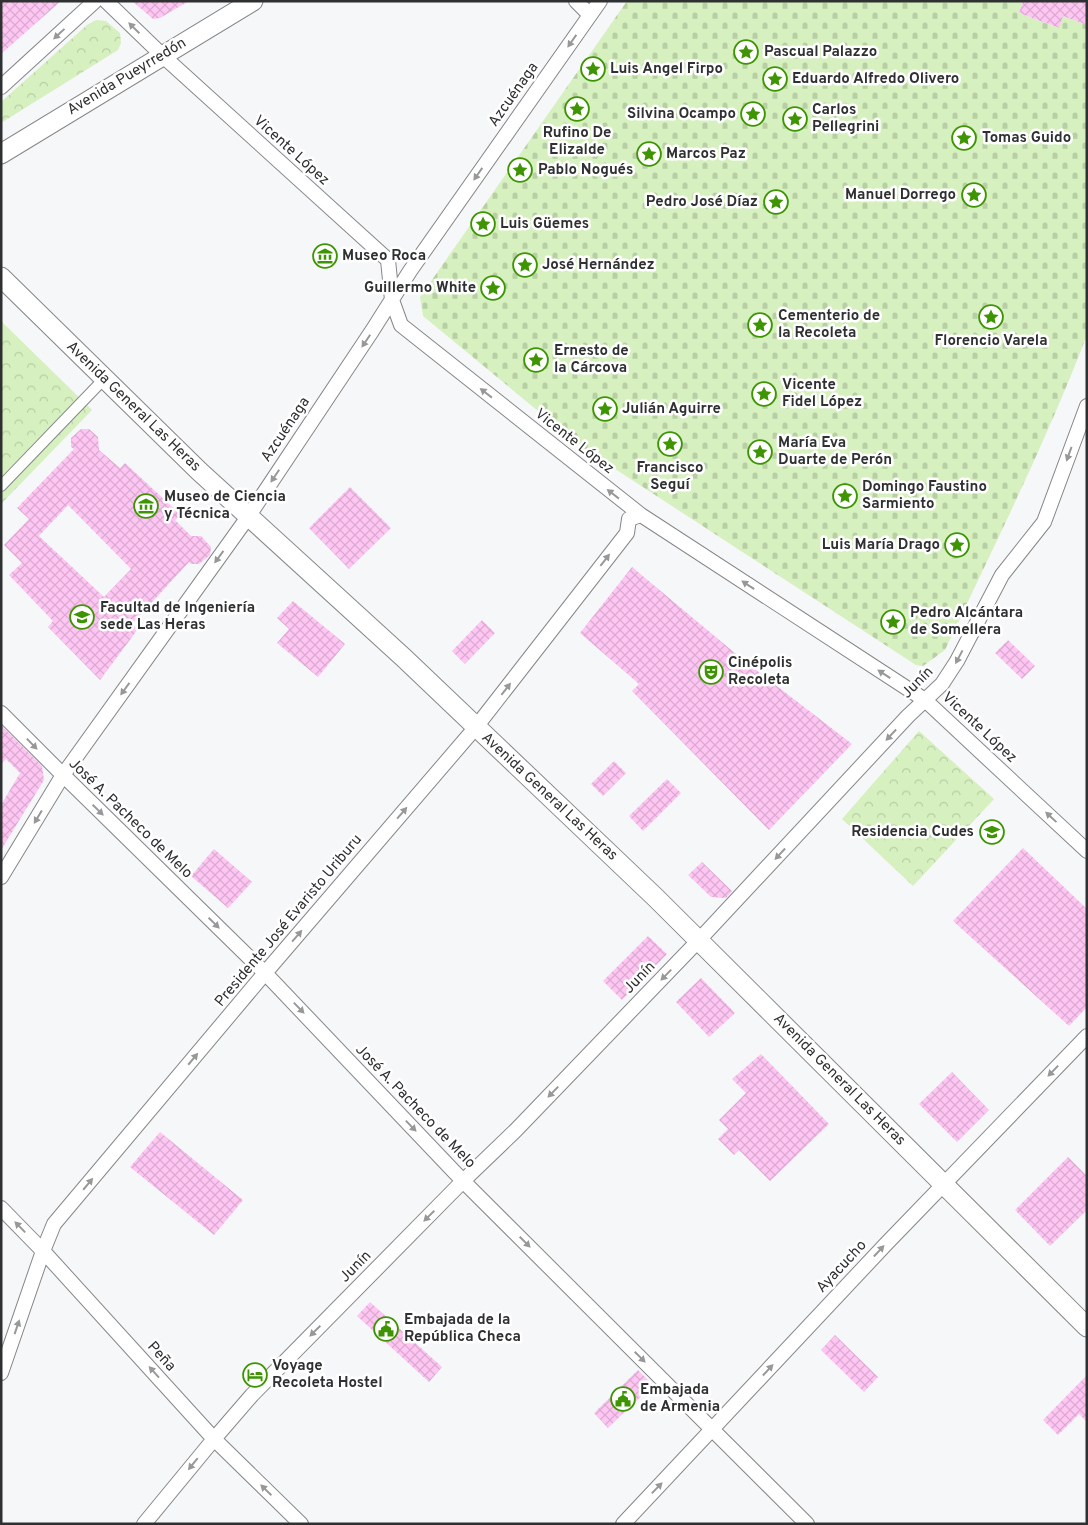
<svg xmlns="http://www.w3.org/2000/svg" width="1088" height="1525" font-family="Overpass,sans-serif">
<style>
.cemetery{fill:url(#cemetery-stones)}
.park{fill:url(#park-crowns)}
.building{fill:url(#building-cross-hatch);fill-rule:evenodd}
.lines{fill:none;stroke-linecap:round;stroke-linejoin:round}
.pedestrian-casing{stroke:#858789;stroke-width:12}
.minor-casing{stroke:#858789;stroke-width:16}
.secondary-casing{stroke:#858789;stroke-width:21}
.pedestrian{stroke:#fff;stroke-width:10}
.minor{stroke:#fff;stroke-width:14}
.secondary{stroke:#fff;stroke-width:19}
.oneway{fill:#979898}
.labels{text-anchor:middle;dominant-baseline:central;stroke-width:5;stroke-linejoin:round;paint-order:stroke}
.poi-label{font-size:15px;font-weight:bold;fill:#2f3031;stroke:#fff;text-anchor:start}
.street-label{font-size:15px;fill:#2f3031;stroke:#fff}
</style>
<defs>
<pattern id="cemetery-stones" width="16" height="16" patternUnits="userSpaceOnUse" patternTransform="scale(1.25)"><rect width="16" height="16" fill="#d6f0bf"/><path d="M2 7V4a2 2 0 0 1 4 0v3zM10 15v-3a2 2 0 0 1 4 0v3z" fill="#b8cea5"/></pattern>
<pattern id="park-crowns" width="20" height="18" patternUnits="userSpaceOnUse" patternTransform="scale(1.25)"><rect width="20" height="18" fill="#d6f0bf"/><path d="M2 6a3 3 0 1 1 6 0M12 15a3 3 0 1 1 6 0" fill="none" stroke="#b8cea5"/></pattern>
<pattern id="building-cross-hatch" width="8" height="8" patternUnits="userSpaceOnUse" patternTransform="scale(1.25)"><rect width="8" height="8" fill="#ffc6f3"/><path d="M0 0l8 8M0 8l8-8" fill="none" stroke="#dbaad1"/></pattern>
</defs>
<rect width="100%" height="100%" fill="#f5f7f9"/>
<!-- cemetery -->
<path class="cemetery" d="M627,1H1023L1019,13L1058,28L1063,16L1087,25V335C1046,442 994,546 945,650L923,666L916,665L583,448L423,316L420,297Z"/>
<!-- park -->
<path class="park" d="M96,20L106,21L120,33L121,43L118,50L1,123V102L87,25Z
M1,321L92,410L1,504Z
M919,731L994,799L913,886L842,819Z"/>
<!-- building -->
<path class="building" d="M1,1H61L1,54Z
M132,1H189L160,18L153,19Z
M1023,1H1087V25L1063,16L1059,28L1019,13Z
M81,429H89L98,437L99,450L120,468L125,463L181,515L175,520L191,536H201L211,547L210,555L199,564H191L189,562L132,624L138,629L100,680L48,627L53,621L9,575L22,563L4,545L29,519L17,508L74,449L71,447V438ZM68,505L131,569L104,597L39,536Z
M350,487L391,528L349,569L309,528Z
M632,567L742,659L852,744L769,830L632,691L639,684L580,633Z
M293,601L345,644L318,677L277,643L289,629L277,618Z
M482,620L495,633L465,664L452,651Z
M1008,640L1035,666L1022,679L995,653Z
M1,725L42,766L44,780L1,850V805L20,773L6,759L1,764Z
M614,761L626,773L603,796L591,784Z
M667,779L681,793L643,831L629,816Z
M1023,848L1087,909V1007L1069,1026L953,921Z
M214,849L252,882L228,908L191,876Z
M702,862L732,891L726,898L711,897L688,875Z
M648,936L667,954L622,1000L603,981Z
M701,978L735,1013L709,1037L676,1002Z
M761,1054L829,1124L770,1181L739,1150L734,1155L718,1139L728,1129L719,1120L746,1093L732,1079Z
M952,1072L989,1110L957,1142L919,1104Z
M160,1132L243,1200L214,1235L130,1167Z
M1068,1157L1087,1176V1210L1050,1246L1015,1210Z
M370,1302L442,1367L429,1382L357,1316Z
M835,1335L878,1377L864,1392L821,1350Z
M638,1370L653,1385L608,1428L594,1413Z
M1087,1375V1422L1079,1414L1058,1435L1043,1420Z"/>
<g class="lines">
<!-- pedestrian casing -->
<g class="pedestrian-casing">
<path id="pedestrian" d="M1,486L104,379"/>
</g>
<!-- minor casing -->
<g class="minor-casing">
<path id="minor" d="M106,1L163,56L388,260L392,300L401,325L641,515L925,700L1087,851
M576,1L590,15
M1,87L95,1
M1,713L63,775L265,973L463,1181L807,1524
M1,877L63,775L248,517L372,331L410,271L600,1
M1,1208L43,1251L214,1439L301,1524
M1,1373L43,1251L54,1224L265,973L476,727L627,533L629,519L641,515
M144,1524L214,1439L252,1395L463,1181L516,1130L699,940L908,716L942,684L957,661L1002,575L1044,522L1087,406
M623,1524L886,1244L1087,1036"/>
</g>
<!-- secondary casing -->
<g class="secondary-casing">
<path id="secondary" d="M1,154L253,1
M1,277L199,471L404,658L656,898L1087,1327"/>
</g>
<!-- pedestrian -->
<use href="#pedestrian" class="pedestrian"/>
<!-- minor -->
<use href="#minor" class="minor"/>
<!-- secondary -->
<use href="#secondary" class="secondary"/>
</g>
<!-- one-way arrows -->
<defs><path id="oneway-solid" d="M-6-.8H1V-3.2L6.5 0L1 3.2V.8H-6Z" transform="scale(1.25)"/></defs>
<g class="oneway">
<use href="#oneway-solid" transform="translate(134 28) rotate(-136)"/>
<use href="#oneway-solid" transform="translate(59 34) rotate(137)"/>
<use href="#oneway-solid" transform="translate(572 41) rotate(125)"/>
<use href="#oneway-solid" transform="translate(478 174) rotate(125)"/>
<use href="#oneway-solid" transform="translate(366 341) rotate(124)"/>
<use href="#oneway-solid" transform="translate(486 393) rotate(-142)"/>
<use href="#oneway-solid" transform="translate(1069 454) rotate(110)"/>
<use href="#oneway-solid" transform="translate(275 476) rotate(124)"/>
<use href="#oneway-solid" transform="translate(613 494) rotate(-142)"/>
<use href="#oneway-solid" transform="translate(219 557) rotate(126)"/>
<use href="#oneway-solid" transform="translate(605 560) rotate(-52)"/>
<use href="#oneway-solid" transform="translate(748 585) rotate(-147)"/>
<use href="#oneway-solid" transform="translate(959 657) rotate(118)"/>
<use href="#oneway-solid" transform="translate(884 674) rotate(-147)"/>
<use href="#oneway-solid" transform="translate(125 689) rotate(126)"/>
<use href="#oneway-solid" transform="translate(506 689) rotate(-52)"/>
<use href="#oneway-solid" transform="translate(891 735) rotate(133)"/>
<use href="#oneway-solid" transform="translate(32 744) rotate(46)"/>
<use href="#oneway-solid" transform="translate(98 810) rotate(44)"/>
<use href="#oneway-solid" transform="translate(402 813) rotate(-49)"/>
<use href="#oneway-solid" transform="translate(38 817) rotate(121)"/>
<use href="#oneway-solid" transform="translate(1051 817) rotate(-137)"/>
<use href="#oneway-solid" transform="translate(780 854) rotate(133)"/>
<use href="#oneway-solid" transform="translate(214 923) rotate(44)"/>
<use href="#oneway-solid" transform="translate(297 936) rotate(-49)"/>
<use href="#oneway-solid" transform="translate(666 975) rotate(134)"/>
<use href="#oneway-solid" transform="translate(299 1008) rotate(46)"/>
<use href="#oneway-solid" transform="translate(193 1059) rotate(-50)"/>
<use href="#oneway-solid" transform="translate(1053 1071) rotate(134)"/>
<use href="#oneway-solid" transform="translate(553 1092) rotate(134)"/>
<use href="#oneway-solid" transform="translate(411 1126) rotate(46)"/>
<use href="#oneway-solid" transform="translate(88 1184) rotate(-50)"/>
<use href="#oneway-solid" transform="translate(429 1216) rotate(135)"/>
<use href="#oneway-solid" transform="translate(20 1227) rotate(-134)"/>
<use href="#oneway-solid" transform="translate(525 1242) rotate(45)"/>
<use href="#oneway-solid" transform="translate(879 1251) rotate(-47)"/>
<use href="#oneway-solid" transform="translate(17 1327) rotate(-71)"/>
<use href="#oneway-solid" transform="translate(315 1331) rotate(135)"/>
<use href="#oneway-solid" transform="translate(640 1357) rotate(45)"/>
<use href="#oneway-solid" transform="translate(768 1370) rotate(-47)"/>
<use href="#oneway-solid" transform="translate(154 1372) rotate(-132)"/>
<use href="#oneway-solid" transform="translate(193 1464) rotate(129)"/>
<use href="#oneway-solid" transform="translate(657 1488) rotate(-46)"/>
<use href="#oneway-solid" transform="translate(266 1490) rotate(-136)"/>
</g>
<!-- icons -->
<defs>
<g id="sight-ring" transform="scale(1.25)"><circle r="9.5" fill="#fff" stroke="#3e9403" stroke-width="1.5"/><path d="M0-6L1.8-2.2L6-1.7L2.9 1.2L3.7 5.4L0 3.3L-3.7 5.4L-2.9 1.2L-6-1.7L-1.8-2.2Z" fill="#3e9403"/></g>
<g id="museum-ring" transform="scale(1.25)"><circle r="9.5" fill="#fff" stroke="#3e9403" stroke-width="1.5"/><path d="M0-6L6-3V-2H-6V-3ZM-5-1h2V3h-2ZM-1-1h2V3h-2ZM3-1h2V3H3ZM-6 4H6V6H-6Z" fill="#3e9403"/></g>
<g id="university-ring" transform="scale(1.25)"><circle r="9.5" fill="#fff" stroke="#3e9403" stroke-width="1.5"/><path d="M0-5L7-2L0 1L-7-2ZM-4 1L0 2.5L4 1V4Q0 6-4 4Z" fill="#3e9403"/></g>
<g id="theatre-ring" transform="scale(1.25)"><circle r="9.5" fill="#fff" stroke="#3e9403" stroke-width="1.5"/><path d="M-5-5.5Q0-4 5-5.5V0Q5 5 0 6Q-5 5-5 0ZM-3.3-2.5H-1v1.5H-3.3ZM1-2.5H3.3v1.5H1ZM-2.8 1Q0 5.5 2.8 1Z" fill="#3e9403"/></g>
<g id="civic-ring" transform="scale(1.25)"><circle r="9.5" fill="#fff" stroke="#3e9403" stroke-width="1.5"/><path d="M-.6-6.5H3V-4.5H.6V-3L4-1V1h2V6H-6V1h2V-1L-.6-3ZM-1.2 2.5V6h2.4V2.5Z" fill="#3e9403"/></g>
<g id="hotel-ring" transform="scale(1.25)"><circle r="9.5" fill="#fff" stroke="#3e9403" stroke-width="1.5"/><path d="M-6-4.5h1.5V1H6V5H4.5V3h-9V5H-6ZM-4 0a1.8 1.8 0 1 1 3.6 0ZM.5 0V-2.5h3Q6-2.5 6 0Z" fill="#3e9403"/></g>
</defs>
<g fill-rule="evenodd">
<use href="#sight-ring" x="746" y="52"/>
<use href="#sight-ring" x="593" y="69"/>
<use href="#sight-ring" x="775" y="79"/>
<use href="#sight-ring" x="577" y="109"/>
<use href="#sight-ring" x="753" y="114"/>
<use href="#sight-ring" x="795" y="119"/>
<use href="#sight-ring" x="964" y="138"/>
<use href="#sight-ring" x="649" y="154"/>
<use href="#sight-ring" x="520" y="170"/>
<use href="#sight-ring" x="974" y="195"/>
<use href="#sight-ring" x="776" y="202"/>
<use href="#sight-ring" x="483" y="224"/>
<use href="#museum-ring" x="325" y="256"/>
<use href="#sight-ring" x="525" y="265"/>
<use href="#sight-ring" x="493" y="288"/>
<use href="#sight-ring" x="991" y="317"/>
<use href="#sight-ring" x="760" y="325"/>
<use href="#sight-ring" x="536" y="360"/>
<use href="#sight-ring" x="764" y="394"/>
<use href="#sight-ring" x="605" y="409"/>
<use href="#sight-ring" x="670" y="444"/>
<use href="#sight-ring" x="760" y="452"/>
<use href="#sight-ring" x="845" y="496"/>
<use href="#museum-ring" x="146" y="506"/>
<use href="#sight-ring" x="957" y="545"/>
<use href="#university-ring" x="82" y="617"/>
<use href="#sight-ring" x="893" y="622"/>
<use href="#theatre-ring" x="711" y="672"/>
<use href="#university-ring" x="992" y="832"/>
<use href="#civic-ring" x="386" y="1329"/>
<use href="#hotel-ring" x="255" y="1375"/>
<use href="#civic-ring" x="623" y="1399"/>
</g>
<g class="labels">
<!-- poi labels -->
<g class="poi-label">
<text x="764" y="52">Pascual Palazzo</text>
<text x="610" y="69">Luis Angel Firpo</text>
<text x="792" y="79">Eduardo Alfredo Olivero</text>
<text x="812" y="110">Carlos<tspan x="812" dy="17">Pellegrini</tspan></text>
<text x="736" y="114" text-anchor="end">Silvina Ocampo</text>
<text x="577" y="133" text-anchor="middle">Rufino De<tspan x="577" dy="17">Elizalde</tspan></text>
<text x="982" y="138">Tomas Guido</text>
<text x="666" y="154">Marcos Paz</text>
<text x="538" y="170">Pablo Nogués</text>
<text x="956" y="195" text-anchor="end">Manuel Dorrego</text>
<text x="758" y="202" text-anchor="end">Pedro José Díaz</text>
<text x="500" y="224">Luis Güemes</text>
<text x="342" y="256">Museo Roca</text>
<text x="542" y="265">José Hernández</text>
<text x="476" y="288" text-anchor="end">Guillermo White</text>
<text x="778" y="316">Cementerio de<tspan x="778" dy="17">la Recoleta</tspan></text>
<text x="991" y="341" text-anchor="middle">Florencio Varela</text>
<text x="554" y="351">Ernesto de<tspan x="554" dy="17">la Cárcova</tspan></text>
<text x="782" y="385">Vicente<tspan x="782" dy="17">Fidel López</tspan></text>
<text x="622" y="409">Julián Aguirre</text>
<text x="778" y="443">María Eva<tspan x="778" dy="17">Duarte de Perón</tspan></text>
<text x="670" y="468" text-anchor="middle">Francisco<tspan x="670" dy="17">Seguí</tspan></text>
<text x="862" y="487">Domingo Faustino<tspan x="862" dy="17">Sarmiento</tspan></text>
<text x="164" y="497">Museo de Ciencia<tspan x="164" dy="17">y Técnica</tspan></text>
<text x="940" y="545" text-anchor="end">Luis María Drago</text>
<text x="100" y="608">Facultad de Ingeniería<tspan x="100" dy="17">sede Las Heras</tspan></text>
<text x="910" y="613">Pedro Alcántara<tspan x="910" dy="17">de Somellera</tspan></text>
<text x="728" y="663">Cinépolis<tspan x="728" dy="17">Recoleta</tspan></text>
<text x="974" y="832" text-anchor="end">Residencia Cudes</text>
<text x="404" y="1320">Embajada de la<tspan x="404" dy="17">República Checa</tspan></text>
<text x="272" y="1366">Voyage<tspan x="272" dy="17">Recoleta Hostel</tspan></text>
<text x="640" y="1390">Embajada<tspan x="640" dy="17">de Armenia</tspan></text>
</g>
<!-- street labels -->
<g class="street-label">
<text transform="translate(127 77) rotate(-31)">Avenida Pueyrredón</text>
<text transform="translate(514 95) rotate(-55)">Azcuénaga</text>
<text transform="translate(291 151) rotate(42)">Vicente López</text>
<text transform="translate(133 407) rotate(44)">Avenida General Las Heras</text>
<text transform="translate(286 430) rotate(-56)">Azcuénaga</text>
<text transform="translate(574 442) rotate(38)">Vicente López</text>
<text transform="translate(918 683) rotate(-45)">Junín</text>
<text transform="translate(979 728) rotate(43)">Vicente López</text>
<text transform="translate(549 797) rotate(43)">Avenida General Las Heras</text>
<text transform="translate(130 819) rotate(44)">José A. Pacheco de Melo</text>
<text transform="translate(289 921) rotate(-50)">Presidente José Evaristo Uriburu</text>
<text transform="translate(640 978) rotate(-46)">Junín</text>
<text transform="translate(839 1080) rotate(45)">Avenida General Las Heras</text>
<text transform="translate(415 1107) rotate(46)">José A. Pacheco de Melo</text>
<text transform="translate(356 1267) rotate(-45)">Junín</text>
<text transform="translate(842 1267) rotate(-47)">Ayacucho</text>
<text transform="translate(161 1357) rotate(48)">Peña</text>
</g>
</g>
<!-- border -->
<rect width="1088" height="1525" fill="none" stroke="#2f3031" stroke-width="5"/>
</svg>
